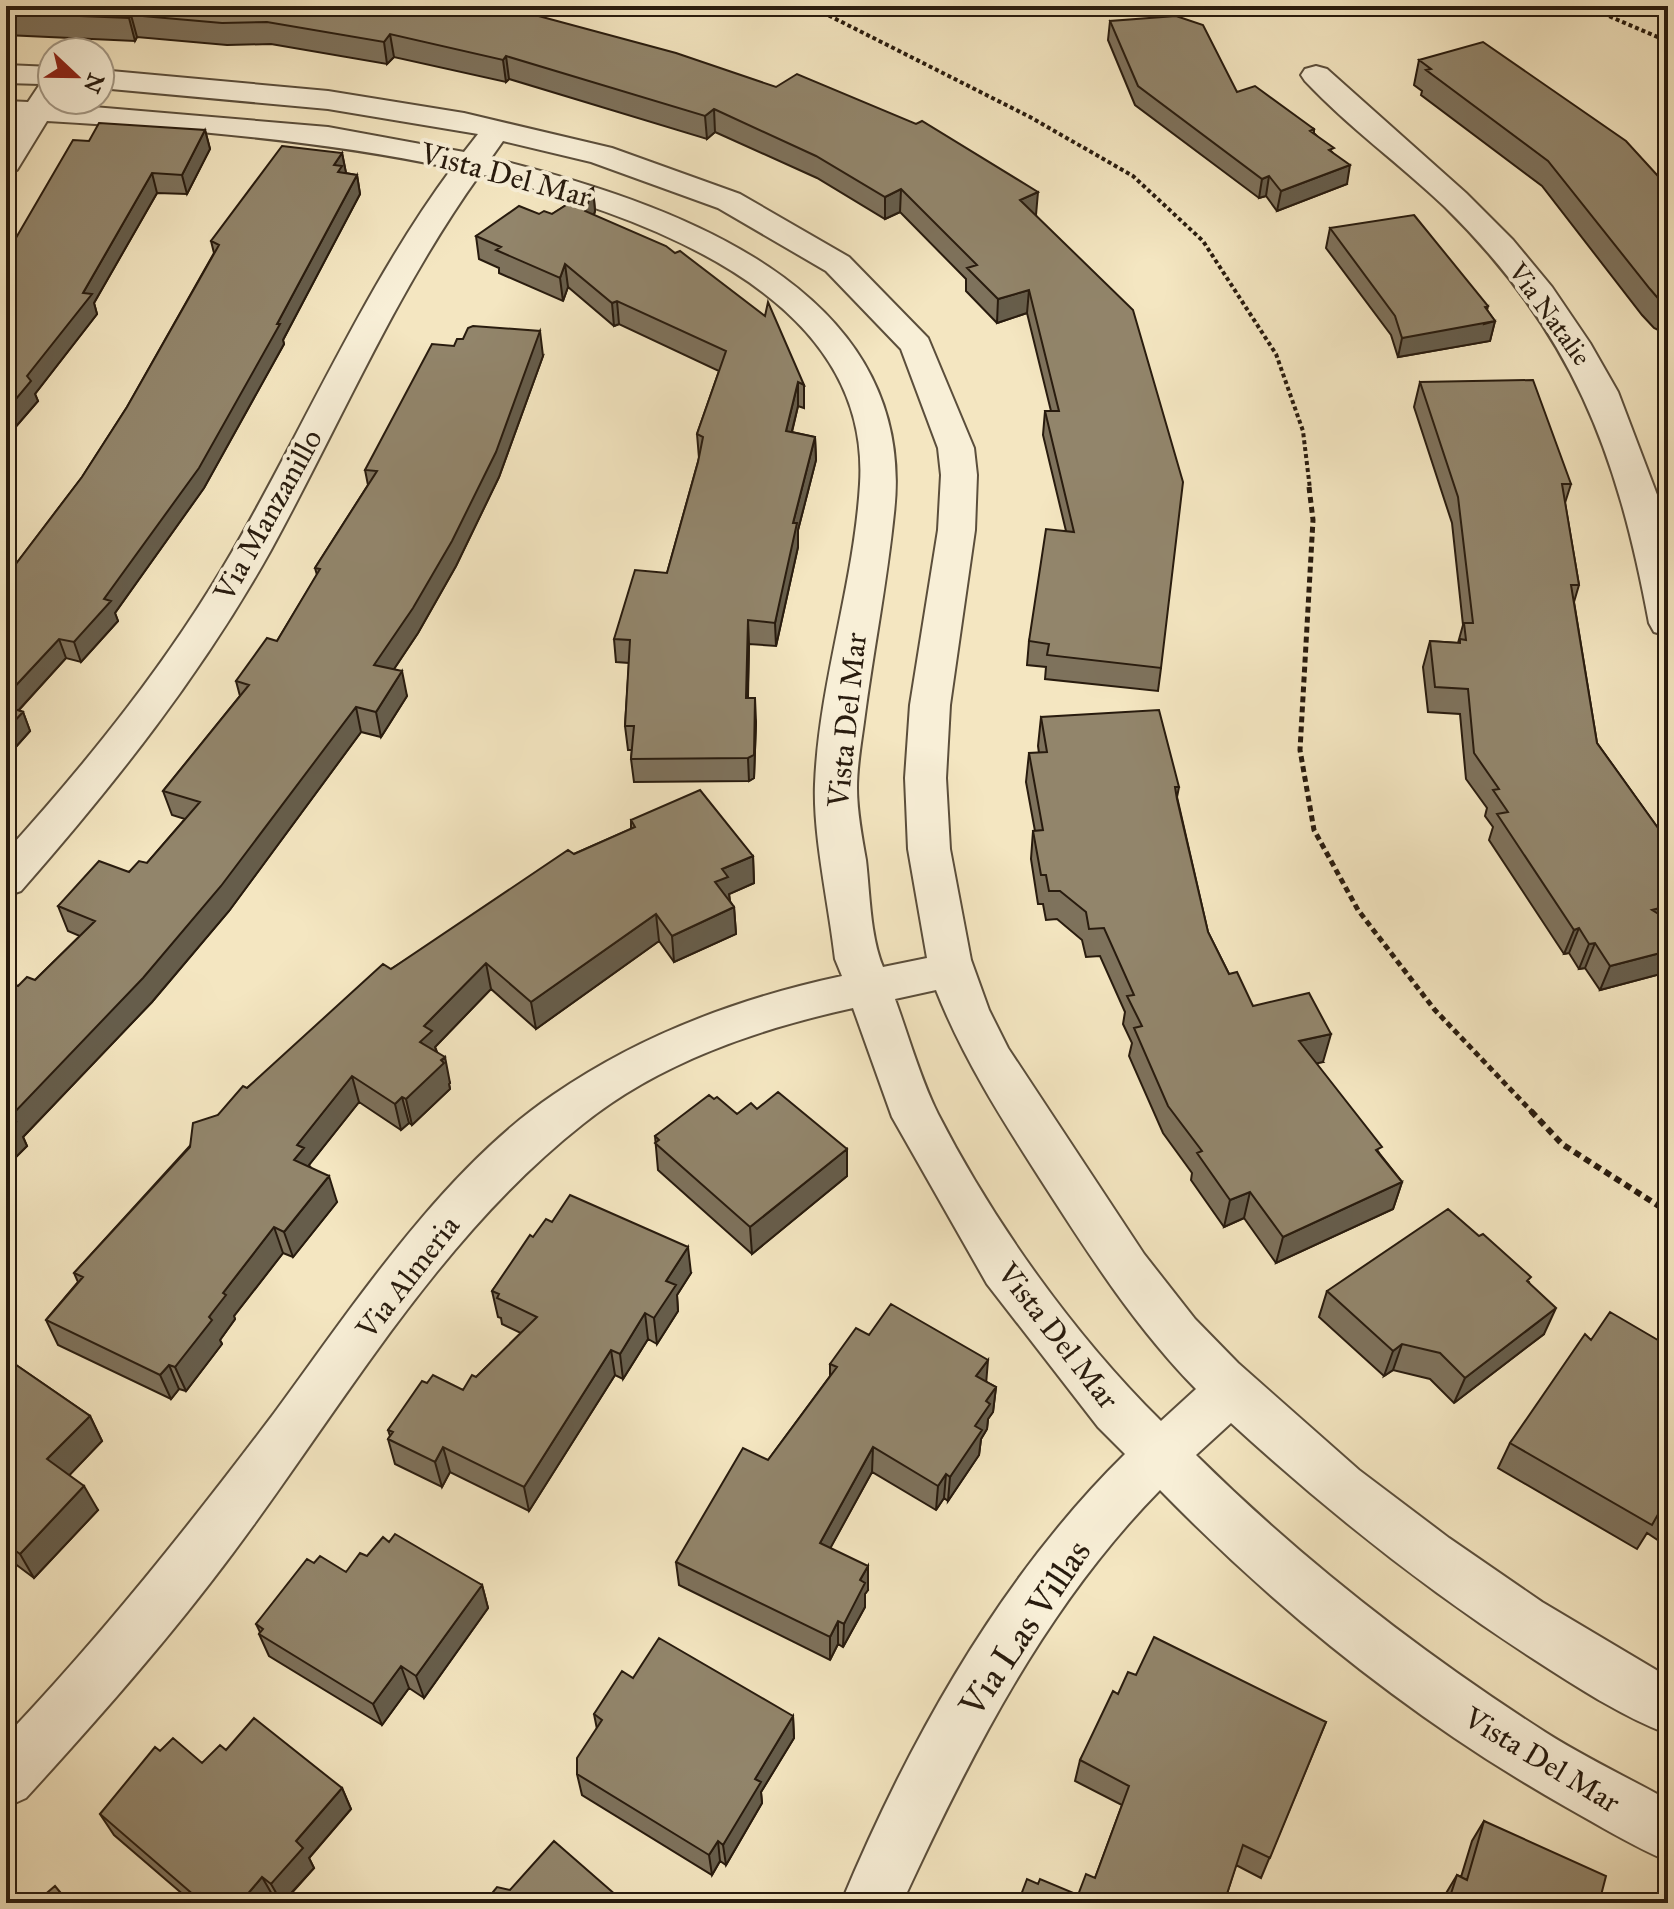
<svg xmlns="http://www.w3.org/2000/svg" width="1674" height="1909" font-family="'IM FELL Great Primer',serif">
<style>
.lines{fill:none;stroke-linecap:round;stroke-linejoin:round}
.minor-casing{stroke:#5b4e3b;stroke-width:4}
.path-far2{stroke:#281b0e;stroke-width:4;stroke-dasharray:4 3;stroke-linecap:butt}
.path-far1{stroke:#281b0e;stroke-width:5;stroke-dasharray:6 4;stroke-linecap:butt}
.path{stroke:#281b0e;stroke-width:6;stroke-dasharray:7 5;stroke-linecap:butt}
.minor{fill:#f8efd7;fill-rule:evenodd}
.wall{fill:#7e725c;stroke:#281b0e;stroke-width:2}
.shaded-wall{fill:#665d4b;stroke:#281b0e;stroke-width:2}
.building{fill:#92856b;stroke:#281b0e;stroke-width:2}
.labels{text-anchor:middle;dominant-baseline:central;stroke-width:8;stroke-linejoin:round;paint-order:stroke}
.far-street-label{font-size:26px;fill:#281b0e;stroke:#f8efd7}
.street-label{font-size:30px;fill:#281b0e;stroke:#f8efd7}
.near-street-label{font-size:36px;fill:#281b0e;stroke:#f8efd7}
</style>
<rect width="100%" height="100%" fill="#f4e6c1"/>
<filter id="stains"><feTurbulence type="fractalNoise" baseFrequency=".0025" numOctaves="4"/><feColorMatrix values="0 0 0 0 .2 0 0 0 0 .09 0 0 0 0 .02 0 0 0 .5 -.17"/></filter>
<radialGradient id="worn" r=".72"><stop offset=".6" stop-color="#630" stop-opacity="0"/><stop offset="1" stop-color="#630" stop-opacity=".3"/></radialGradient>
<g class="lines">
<!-- minor casing -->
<g class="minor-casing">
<path id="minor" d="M6,65L52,67V100H60L58,104L328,127L464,152L478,134L328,109L100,88V70L328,91L464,113L612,148L740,194L849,257L928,338L974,448L977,475L975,530L950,705L946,778L950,849L971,960L989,1010L1008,1048L1144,1254L1195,1319L1238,1363L1359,1470L1449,1538L1542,1602L1668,1677V1734C1621,1716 1577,1687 1535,1660C1426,1590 1326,1510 1231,1423L1196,1455C1302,1560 1419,1651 1545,1732C1584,1757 1627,1777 1668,1800V1861C1632,1846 1600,1826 1566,1807C1416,1722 1280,1613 1160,1490C1045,1607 970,1756 902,1903H841C908,1742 1000,1577 1125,1454L1098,1427L987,1284L892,1117L853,1008C758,1029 660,1062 583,1124C437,1239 343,1406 233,1553C169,1639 98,1719 26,1798L6,1807V1736C102,1635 188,1527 272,1416C351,1309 442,1170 553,1095C640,1035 739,998 842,976L835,959C829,905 813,837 815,784C819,683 854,585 860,484C872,289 631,213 480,174C396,291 340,424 271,550C202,674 114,785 21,891L6,896V852C90,759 169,661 232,552C306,424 364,287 452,168C319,140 183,129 47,121L17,170L6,172V138L17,120L6,119V101L28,102L40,84L6,83ZM503,141L591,162L718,208L826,271L901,349L938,448L941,475L938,530L910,705L905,778L908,849L927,958L883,967C870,935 870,894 866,860C862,837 857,812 857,788C857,766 861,744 864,722C873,652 887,583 894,513C920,286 668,202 491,158ZM936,990C964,1061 1005,1124 1046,1188C1091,1258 1137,1329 1196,1389L1161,1421C1074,1335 994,1223 938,1114C920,1078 909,1037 895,999Z
M1316,66L1327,69L1466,193L1513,240L1552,287L1590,343L1618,392L1659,500L1668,534V636L1654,632L1649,623C1617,451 1572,332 1445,207C1400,164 1348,127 1305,81L1301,75L1305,69Z"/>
</g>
<!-- path-far2 -->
<path class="path-far2" d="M810,6L1030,117L1133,176L1203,241L1276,354L1303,431L1310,489
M1563,6L1668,7
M1590,8L1660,38L1668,46"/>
<!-- path-far1 -->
<path class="path-far1" d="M1309,487L1313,520L1300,750L1314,830L1358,910L1434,1009L1533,1113"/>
<!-- path -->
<path class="path" d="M1531,1111L1562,1144L1668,1212"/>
<!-- minor -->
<use href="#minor" class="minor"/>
</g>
<!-- wall -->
<path class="wall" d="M6,6H486L1036,215L1161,668L1158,691L1045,679L1046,667L1027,665L1029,641L1066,531L1043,435L1045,411H1051L1027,313L997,323L966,291V279L900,212L885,219L817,178L715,132L707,139L509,79L506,82L394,57L387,64L271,44L227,45L137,37L135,41L6,35Z
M1110,21L1237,92L1314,129V133L1333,153L1347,184L1277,211L1266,196L1259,198L1135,105L1108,40Z
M1419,60L1668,187V335L1654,328L1642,315L1542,186L1421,95L1422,91L1414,85Z
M205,130L210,149L187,194L157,193L94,303L97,314L35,394L38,401L6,438V255L89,141Z
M342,153L346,173L357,175L360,194L283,340L284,344L204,488L115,613L118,621L81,662L66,658L19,710L23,712L30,731L6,758V577L82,477L127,407L214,253L211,241Z
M593,188L595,211L594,215L804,385V408L798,406L792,432L815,437L816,460L798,530V547L776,646L749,644L748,698L756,722L754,778L749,781L634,782L631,759L632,750H628L625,726L629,663L616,662L614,639L667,573L699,458L697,434L719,371L619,324L614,326L568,287L563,301L499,273V268L479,259L476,236L539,214H552Z
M1330,228L1487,310L1495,321L1490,341L1398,357L1391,335L1326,248Z
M543,356L499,477L456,566L418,633L394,669L407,696L381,737L361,732L229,911L152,1002L23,1137L27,1146L6,1167L18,986L35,980L80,936L68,931L58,906L147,863L185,819L172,815L163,791L240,696L236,681L277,641L317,575L315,568L368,485L365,470Z
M1420,382L1571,484L1565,503L1579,585L1574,602L1597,743L1668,842V972L1600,990L1585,968L1579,969L1569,953L1564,954L1489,840L1493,827L1485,816L1487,808L1466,779L1460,714L1428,712L1423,667L1430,641L1458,643L1463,625L1452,523L1414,407Z
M1041,717L1179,787L1177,797L1208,932L1229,974L1253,1006L1323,1062L1316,1063L1380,1154L1402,1182L1393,1209L1276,1263L1244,1218L1224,1227L1191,1180L1192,1173L1163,1133L1129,1056L1132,1043L1123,1024L1125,1012L1100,956L1086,957L1082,940L1057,919L1046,920L1043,904H1038L1031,859L1033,831H1035L1026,782L1029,753H1039L1038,746Z
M631,820L753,856L754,883L729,894L730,901L734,907L736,934L674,962L659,941L536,1029L491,989L435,1047L450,1083L449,1084L450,1089L412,1125L409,1123L401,1130L359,1102L309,1165L337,1202L293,1257L283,1253L234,1316L235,1319L220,1340L222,1344L186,1391L179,1389L171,1399L58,1345L46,1320L78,1282L74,1273L218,1115L247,1088L391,969L574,854L631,829Z
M1668,1042V1064L1660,1059Z
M714,1099L737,1114L757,1109L847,1149V1176L752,1254L658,1170L655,1136Z
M533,1237L691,1273L677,1295L678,1311L657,1344L648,1339L623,1379L615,1375L529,1511L450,1472L442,1487L395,1464L388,1439L390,1436L388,1430L427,1383L463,1390L521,1333L502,1324L501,1318L498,1317L492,1291Z
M1529,1282L1544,1334L1454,1403L1430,1379L1393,1370L1384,1376L1319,1317L1327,1291Z
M869,1335L986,1382L996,1387L993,1412L988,1419L987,1429L981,1439L979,1455L948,1501L944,1498L936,1510L872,1472L830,1548L868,1590L865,1594V1607L843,1647L838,1644L830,1660L679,1585L676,1562L768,1460L830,1376V1364Z
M1591,1340L1668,1346V1547L1647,1533L1637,1549L1498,1468L1510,1443Z
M6,1358L90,1416L102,1441L69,1475L98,1510L34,1578L6,1557Z
M389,1542L482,1585L488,1608L424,1698L409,1688L382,1725L269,1656L259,1634L260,1632L256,1624L314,1563L346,1572Z
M1136,1675L1326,1722L1261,1878L1236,1865L1224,1903H1018L1038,1884L1078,1895L1095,1878L1122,1805L1075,1781L1080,1760L1118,1694Z
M633,1678L793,1716L794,1738L761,1792L762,1803L726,1865L720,1861L712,1875L582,1795L577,1774L597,1729L594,1714Z
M226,1750L342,1788L351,1809L309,1858L314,1868L283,1903L273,1896L267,1903H193L114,1835L100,1814L160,1751L202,1763Z
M1484,1821L1599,1903H1442L1445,1895L1457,1875L1461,1877L1472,1841Z"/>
<!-- shaded-wall -->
<path class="shaded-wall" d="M131,15L137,37L135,41L129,18Z
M390,34L394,57L387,64L384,42Z
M506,56L509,79L506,82L503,60Z
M714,109L715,132L707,139L705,116Z
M205,130L210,149L187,194L182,175Z
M342,153L346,173L344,176L346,186L334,165Z
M1350,165L1347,184L1277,211L1281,191Z
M152,173L157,193L94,303L97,314L35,394L38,401L6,438V411L27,376L83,293Z
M357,175L360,194L283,340L284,344L204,488L115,613L118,621L81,662L74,642L104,599L277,324Z
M1269,176L1266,196L1259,198L1262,179Z
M593,188L595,211L587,234L585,211Z
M901,189L900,212L885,219V197Z
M1038,192L1036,215L1018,223L1020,200Z
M565,264L568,287L563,301L560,278Z
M1029,290L1027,313L997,323L998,299Z
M617,301L619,324L614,326L612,303Z
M1488,306L1484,324L1495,321L1490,341L1398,357L1402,338Z
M540,331L543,356L499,477L456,566L418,633L380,690L374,665Z
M798,382V406L786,455V431Z
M815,437L816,460L798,530V547L776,646L775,623L793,523Z
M748,620L749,644L747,722L746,698Z
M59,639L66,658L6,724V696Z
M402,671L407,696L381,737L376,712Z
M755,698L756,722L754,778L749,781L748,758Z
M356,707L361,732L229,911L152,1002L23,1137L27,1146L6,1167V1132L9,1118Z
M23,712L30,731L6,758V730Z
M753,856L754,883L729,894L730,903L715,882L722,869Z
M1668,906V928L1652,910Z
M734,907L736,934L674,962L672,936Z
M656,914L659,941L536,1029L531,1002Z
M1579,928L1569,953L1564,954L1574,930Z
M1595,943L1585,968L1579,969L1589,944Z
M1668,951V972L1600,990L1610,966Z
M486,963L491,989L435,1047L438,1057L420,1042L424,1026Z
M1331,1034L1323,1062L1292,1069L1299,1041Z
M445,1057L450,1083L449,1084L450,1089L412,1125L406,1099Z
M352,1076L359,1102L309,1165L312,1173L294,1160L297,1145Z
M402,1097L409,1123L401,1130L395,1104Z
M847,1149V1176L752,1254L750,1227Z
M329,1176L337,1202L293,1257L284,1232Z
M1402,1182L1393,1209L1276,1263L1283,1237Z
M1250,1192L1244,1218L1224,1227L1230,1200Z
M274,1227L283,1253L234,1316L235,1319L220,1340L222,1344L186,1391L175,1367L209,1317L223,1293Z
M688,1247L691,1273L677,1295L678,1311L657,1344L654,1318L666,1281Z
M1556,1308L1544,1334L1454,1403L1465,1378Z
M645,1313L648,1339L623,1379L620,1354Z
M1402,1344L1393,1370L1384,1376L1393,1351Z
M611,1350L615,1375L529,1511L524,1487Z
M988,1360L986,1385L976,1376Z
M169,1365L179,1389L171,1399L160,1375Z
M996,1387L993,1412L988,1419L987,1429L981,1439L979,1455L948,1501L950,1477L986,1401Z
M90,1416L102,1441L61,1484L47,1459Z
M443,1447L450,1472L442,1487L435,1462Z
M873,1447L872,1472L820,1567V1543Z
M946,1474L944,1498L936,1510L938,1486Z
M84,1486L98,1510L34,1578L20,1554Z
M868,1566V1590L865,1594V1607L843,1647L844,1624L860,1580Z
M482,1585L488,1608L424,1698L416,1676Z
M838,1621V1644L830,1660V1637Z
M401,1666L409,1688L382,1725L373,1704Z
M793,1716L794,1738L761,1792L762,1803L726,1865L723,1845L755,1779Z
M342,1788L351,1809L309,1858L314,1868L282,1903L271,1884L296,1841Z
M718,1841L720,1861L712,1875L709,1855Z
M262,1877L273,1896L267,1903H240Z"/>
<!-- building -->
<path class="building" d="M6,6H486L520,11L676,53L776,87L797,74L916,124L922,121L1038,192L1020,200L1133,310L1183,482L1161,668L1047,655L1049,644L1029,641L1046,529L1074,532L1045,411H1059L1029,290L998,299L967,268L977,265L901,189L885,197L816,156L714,109L705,116L506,56L503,60L390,34L384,42L267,22L222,23L131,15L129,18L6,13Z
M1176,16L1203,25L1237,92L1255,86L1314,129L1310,131L1334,148L1329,150L1350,165L1281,191L1269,176L1262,179L1138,86L1110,21Z
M1483,42L1626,141L1668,187V306L1662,303L1650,289L1548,161L1426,70L1431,69L1419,60Z
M99,123L205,130L182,175L152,173L83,293L92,294L27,376L31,381L6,411V255L73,140L89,141Z
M282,146L342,153L334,165L342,166L338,172L357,175L277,324H280L199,468L104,599L111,601L74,642L59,639L6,696V577L82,477L127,407L219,245L211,241Z
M593,188L585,211L666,246L675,253L680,251L765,316L768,302L804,385L798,382L786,431L815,437L793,523H797L775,623L748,620L746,698H755L754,755L748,758L631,759L634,726H625L630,640L614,639L635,570L667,573L698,462L703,437L697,434L726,351L617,301L612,303L565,264L560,278L496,250L501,247L476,236L519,206L539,214L544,211L552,214Z
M1414,215L1488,306L1485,307L1495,321L1402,338L1395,316L1330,228Z
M473,326L540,331L496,452L452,541L413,608L374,665L402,671L376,712L356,707L221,886L143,978L9,1118L16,1122L6,1132V981L18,986L27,977L35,980L95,921L58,906L99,861L129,872L139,861L147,863L200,802L163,791L249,685L236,681L267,638L277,641L320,569L315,568L377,471L365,470L432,344L454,346L457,339H463L468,328Z
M1533,380L1571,484H1562L1579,585H1571L1597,743L1668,842V906L1652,910L1668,920V951L1610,966L1595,943L1589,944L1579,928L1574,930L1497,814L1508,812L1493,790L1499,789L1474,753L1468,689L1435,687L1430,641L1460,643V639L1466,640L1464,623H1473L1458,497L1420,382Z
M6,706L23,712L6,730Z
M1159,710L1179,787H1175L1177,799L1208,932L1229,974L1237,972L1253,1006L1309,993L1331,1034L1299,1041L1382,1147L1376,1150L1402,1182L1283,1237L1250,1192L1230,1200L1197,1153L1202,1151L1168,1106L1134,1028L1142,1026L1127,996L1134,995L1104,928L1089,929L1086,912L1060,891H1049L1046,875H1041L1033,831L1043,830L1029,753L1047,752L1041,717Z
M700,790L753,856L722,869L728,877L715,882L734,907L672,936L656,914L531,1002L486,963L424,1026L432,1031L420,1042L445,1057L441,1060L444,1063L406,1099L402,1097L395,1104L352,1076L297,1145L304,1148L294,1160L329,1176L284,1232L274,1227L223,1293L226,1295L209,1317L212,1320L175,1367L169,1365L160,1375L46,1320L83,1277L74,1273L190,1147L193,1123L218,1115L243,1086L247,1088L383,964L391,969L568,850L574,854L635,827L631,820Z
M778,1092L847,1149L750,1227L655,1143L659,1140L655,1136L709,1095L714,1099L717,1097L737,1114L751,1103L757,1109Z
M570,1195L688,1247L666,1281L676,1285L654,1318L645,1313L620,1354L611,1350L524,1487L443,1447L435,1462L388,1439L393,1432L388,1430L422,1381L427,1383L433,1375L463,1390L472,1375L476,1377L537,1317L497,1298L499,1294L492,1291L530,1235L533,1237L546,1219L552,1222Z
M1448,1209L1479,1236L1483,1234L1531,1277L1527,1281L1556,1308L1465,1378L1440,1353L1402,1344L1393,1351L1327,1291Z
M891,1304L988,1360L976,1376L996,1387L986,1401L990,1404L975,1426L982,1430L950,1477L946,1474L938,1486L873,1447L820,1543L868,1566L860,1580L865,1583L844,1624L838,1621L830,1637L676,1562L743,1448L768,1460L837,1367L830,1364L856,1328L869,1335Z
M1610,1312L1668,1346V1513L1661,1509L1652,1525L1510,1443L1585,1334L1591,1340Z
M6,1358L90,1416L47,1459L84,1486L20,1554L6,1544Z
M395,1534L482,1585L416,1676L401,1666L373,1704L259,1634L263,1629L256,1624L307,1559L314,1563L320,1556L346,1572L360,1553L367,1556L383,1537L389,1542Z
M1154,1637L1326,1722L1270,1858L1243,1845L1224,1903H1018L1027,1879L1038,1884L1040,1879L1078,1895L1086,1874L1095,1878L1129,1786L1080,1760L1113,1691L1118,1694L1128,1672L1136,1675Z
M659,1638L793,1716L755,1779L761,1782L723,1845L718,1841L709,1855L577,1774V1758L602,1720L594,1714L622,1671L633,1678Z
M254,1718L342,1788L296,1841L303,1848L271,1884L262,1877L240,1903H203L100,1814L155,1747L160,1751L173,1738L202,1763L220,1745L226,1750Z
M1484,1821L1606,1876L1599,1903H1448L1457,1875L1467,1880Z
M554,1841L625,1903H484L497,1887L510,1890Z
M55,1886L69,1903H35Z"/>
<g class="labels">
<!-- far-street labels -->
<g class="far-street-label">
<text transform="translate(1550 314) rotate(54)">Via Natalie</text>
</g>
<!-- street labels -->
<g class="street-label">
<text transform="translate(506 175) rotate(15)">Vista Del Mar</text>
<text transform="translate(268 515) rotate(-61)">Via Manzanillo</text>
<text transform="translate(847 720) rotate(-84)">Vista Del Mar</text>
<text transform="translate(408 1277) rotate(-52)">Via Almeria</text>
<text transform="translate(1058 1336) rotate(52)">Vista Del Mar</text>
<text transform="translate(1542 1760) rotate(31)">Vista Del Mar</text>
</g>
<!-- near-street labels -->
<g class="near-street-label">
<text transform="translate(1025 1628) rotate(-56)">Via Las Villas</text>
</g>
</g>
<!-- margin -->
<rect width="1674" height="1909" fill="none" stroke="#f4e6c1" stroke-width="32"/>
<rect x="8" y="8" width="1658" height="1893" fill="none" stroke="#281b0e" stroke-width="4"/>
<rect x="16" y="16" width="1642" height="1877" fill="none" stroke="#281b0e" stroke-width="2"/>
<!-- north arrow -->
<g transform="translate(76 76) rotate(112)"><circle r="38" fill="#f8efd7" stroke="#a59a87" stroke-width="2"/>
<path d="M0-6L14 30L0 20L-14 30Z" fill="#8f2418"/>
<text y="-12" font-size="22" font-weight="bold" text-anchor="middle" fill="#281b0e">N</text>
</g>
<rect width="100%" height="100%" filter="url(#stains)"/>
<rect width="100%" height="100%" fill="url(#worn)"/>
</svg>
